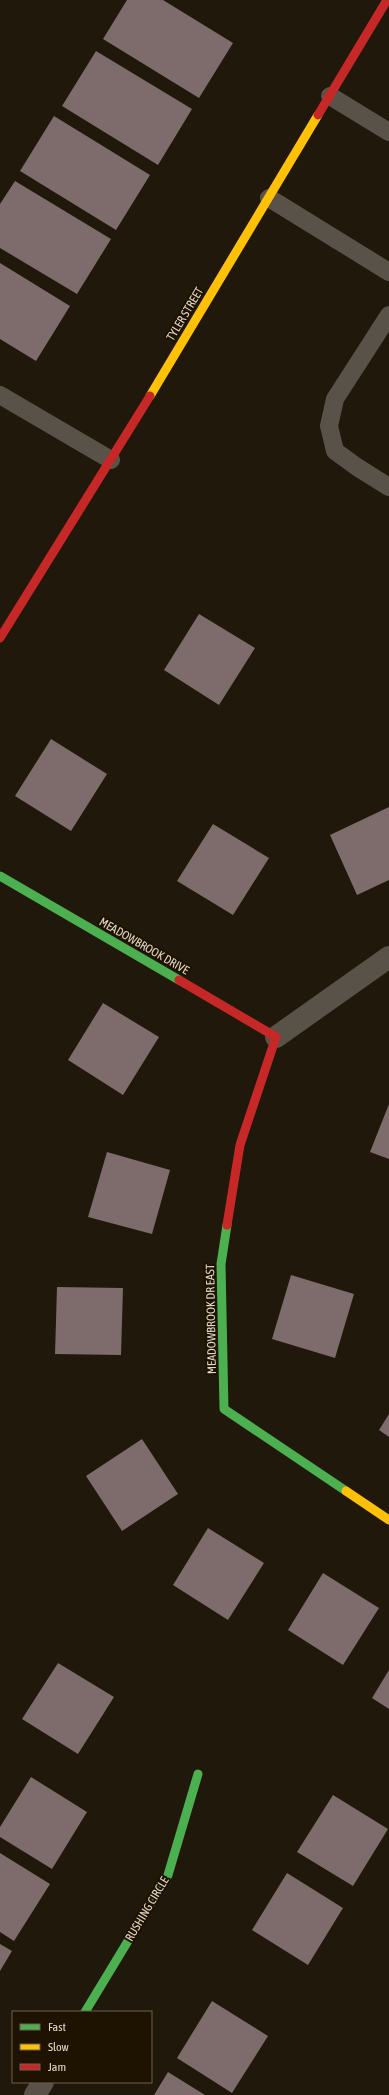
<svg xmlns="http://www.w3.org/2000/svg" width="389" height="2095" font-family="'Asap Condensed',sans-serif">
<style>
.building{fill:#7e6b6b}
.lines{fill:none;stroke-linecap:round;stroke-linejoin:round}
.lane{stroke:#595248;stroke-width:18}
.street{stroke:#595248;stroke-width:22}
.fast{stroke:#4caf50;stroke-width:9}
.slow{stroke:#ffc107;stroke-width:9}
.jam{stroke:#c62828;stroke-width:9}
.labels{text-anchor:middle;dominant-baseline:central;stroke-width:4;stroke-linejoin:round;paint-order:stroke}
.street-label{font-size:12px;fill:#e3d8c8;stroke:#1e1200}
</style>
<rect width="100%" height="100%" fill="#20180a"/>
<!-- building -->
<path class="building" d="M127,0H163L233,43L199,98L103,39Z
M96,51L192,109L158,165L62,106Z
M54,116L150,175L116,230L20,171Z
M15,181L111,239L77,294L0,248V204Z
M0,263L70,306L36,361L0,339Z
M199,614L255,648L219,705L164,670Z
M51,739L107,774L71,831L15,796Z
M389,807V880L357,895L330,835Z
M213,824L269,858L233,915L177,881Z
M103,1003L159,1037L123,1095L68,1060Z
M389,1104V1159L370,1152Z
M107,1152L170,1170L152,1234L88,1217Z
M291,1275L354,1294L335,1358L272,1339Z
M57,1287L123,1288L121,1355L55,1354Z
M389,1414V1437L379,1430Z
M142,1439L178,1494L122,1531L86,1476Z
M208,1528L264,1563L228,1620L173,1585Z
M323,1573L379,1608L343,1665L288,1630Z
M58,1663L114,1697L78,1754L22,1719Z
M389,1670V1709L372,1698Z
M31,1777L87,1812L52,1869L0,1837V1827Z
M333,1795L388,1829L353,1886L297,1852Z
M0,1853L50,1884L14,1941L0,1932Z
M287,1873L343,1908L308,1965L252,1930Z
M0,1944L12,1951L0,1971Z
M212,2001L268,2036L232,2093L177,2058Z
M168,2072L205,2095H154Z"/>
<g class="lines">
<!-- lane -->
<path class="lane" d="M330,96L389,132
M269,198L389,272
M389,315L335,399L329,426L335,451L357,467L389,487
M0,395L111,460"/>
<!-- street -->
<path class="street" d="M276,1037L389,957
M35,2095L43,2082"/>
<!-- fast -->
<path class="fast" d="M0,876L179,980
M227,1225L221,1264L224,1409L346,1491
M85,2012L168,1875L198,1774"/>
<!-- slow -->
<path class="slow" d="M150,396L318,115
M346,1491L389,1520"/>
<!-- jam -->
<path class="jam" d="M318,115L387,0
M0,638L150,396
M179,980L276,1037L240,1145L227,1225"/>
</g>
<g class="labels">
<!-- street labels -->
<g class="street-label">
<text transform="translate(185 314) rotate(-59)">TYLER STREET</text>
<text transform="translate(144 946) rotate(30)">MEADOWBROOK DRIVE</text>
<text transform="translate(211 1319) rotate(-91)">MEADOWBROOK DR EAST</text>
<text transform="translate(147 1909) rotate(-59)">RUSHING CIRCLE</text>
</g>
</g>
<!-- legend -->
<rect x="12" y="2011" width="140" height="72" fill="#1e1200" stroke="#6d6150"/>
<rect x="20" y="2024" width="20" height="6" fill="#4caf50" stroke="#6d6150"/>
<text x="48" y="2031" font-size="12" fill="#e3d8c8">Fast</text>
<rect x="20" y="2044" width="20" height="6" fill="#ffc107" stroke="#6d6150"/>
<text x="48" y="2051" font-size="12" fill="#e3d8c8">Slow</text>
<rect x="20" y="2064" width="20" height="6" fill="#c62828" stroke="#6d6150"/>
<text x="48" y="2071" font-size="12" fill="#e3d8c8">Jam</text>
</svg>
